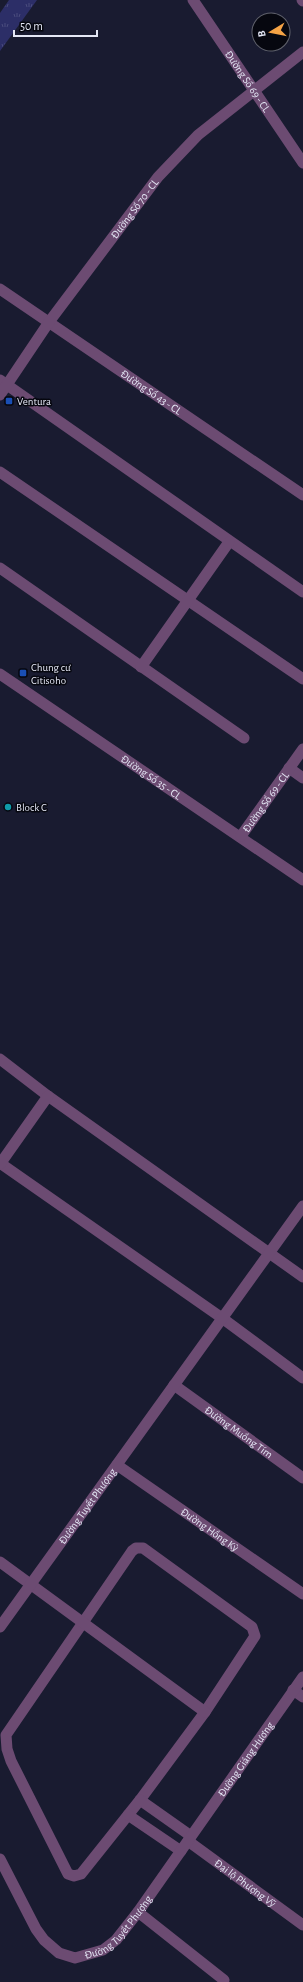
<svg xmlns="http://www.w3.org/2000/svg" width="303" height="1982" font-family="'Alegreya Sans',sans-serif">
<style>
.park{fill:url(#park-tufts)}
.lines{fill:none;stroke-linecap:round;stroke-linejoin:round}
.minor{stroke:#6c4b72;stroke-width:11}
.transit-dot{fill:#1a4fb4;stroke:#06070f;stroke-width:1.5}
.culture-dot{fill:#0f9aa8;stroke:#06070f;stroke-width:1.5}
.labels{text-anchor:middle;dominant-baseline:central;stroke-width:3;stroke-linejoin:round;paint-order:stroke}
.street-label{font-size:11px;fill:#e4e7f5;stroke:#06070f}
.poi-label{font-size:11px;fill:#e4e7f5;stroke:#06070f;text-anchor:start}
</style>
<defs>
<pattern id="park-tufts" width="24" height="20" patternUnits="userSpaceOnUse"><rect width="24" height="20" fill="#2c2e67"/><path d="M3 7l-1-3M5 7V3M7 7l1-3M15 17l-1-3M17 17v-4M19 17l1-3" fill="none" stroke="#4a4c7d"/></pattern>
</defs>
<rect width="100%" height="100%" fill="#191b30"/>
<!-- park -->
<path class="park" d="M9,0H37L0,51V13Z"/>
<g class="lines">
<!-- minor -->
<g class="minor">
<path id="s1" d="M193,0L303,163"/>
<path d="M302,0L303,1"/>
<path id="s2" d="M0,289L303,495"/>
<path d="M0,380L303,592"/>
<path id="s3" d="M0,395L49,322L158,177L198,135L303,52"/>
<path d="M0,472L303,679"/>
<path d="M0,568L244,738"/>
<path d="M141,667L229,542"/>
<path id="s4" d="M0,674L303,880"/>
<path d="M289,768L303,778"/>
<path id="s5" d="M241,836L303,749"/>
<path d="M0,1059L48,1096L303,1277"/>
<path d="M0,1163L222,1318L303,1378"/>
<path d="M0,1164L48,1096"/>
<path id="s6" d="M174,1385L303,1478"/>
<path id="s7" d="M117,1465L303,1594"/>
<path d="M136,1548H143L252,1627L255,1636L205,1712L140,1800L81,1874L74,1876L68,1874L11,1761L7,1749L6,1735L132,1551Z"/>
<path d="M0,1562L205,1712"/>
<path id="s8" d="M0,1627L303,1206"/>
<path d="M293,1690L303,1697"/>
<path d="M140,1800L191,1836"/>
<path d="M128,1815L181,1851"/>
<path id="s9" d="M188,1841L303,1925"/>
<path id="s10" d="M0,1859L36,1929L44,1940L59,1953L75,1958L103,1950L116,1940L138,1912L303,1677"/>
<path d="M138,1912L224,1980"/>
</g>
</g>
<!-- markers -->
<g class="transit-dot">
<rect x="5" y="397" width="8" height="8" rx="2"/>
<rect x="19" y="669" width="8" height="8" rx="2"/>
</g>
<circle class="culture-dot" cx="8" cy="807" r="4"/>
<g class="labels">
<!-- street labels -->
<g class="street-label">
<text stroke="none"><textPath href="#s1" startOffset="98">Đường Số 69 - CL</textPath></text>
<text stroke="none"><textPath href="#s3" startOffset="230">Đường Số 70 - CL</textPath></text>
<text stroke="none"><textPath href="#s2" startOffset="183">Đường Số 43 - CL</textPath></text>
<text stroke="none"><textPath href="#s4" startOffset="183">Đường Số 35 - CL</textPath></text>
<text stroke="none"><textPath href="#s5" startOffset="42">Đường Số 69 - CL</textPath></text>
<text stroke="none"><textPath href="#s6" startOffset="80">Đường Muồng Tím</textPath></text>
<text stroke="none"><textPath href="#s8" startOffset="149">Đường Tuyết Phượng</textPath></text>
<text stroke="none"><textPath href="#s7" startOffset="113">Đường Hồng Kỳ</textPath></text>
<text stroke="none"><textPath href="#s10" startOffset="397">Đường Giáng Hương</textPath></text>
<text stroke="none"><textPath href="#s9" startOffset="71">Đại lộ Phượng Vỹ</textPath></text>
<text stroke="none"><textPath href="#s10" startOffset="184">Đường Tuyết Phượng</textPath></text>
</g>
<!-- poi labels -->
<g class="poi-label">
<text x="17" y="401">Ventura</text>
<text x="31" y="667">Chung cư<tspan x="31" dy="13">Citisoho</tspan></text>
<text x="16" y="807">Block C</text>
</g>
</g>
<!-- north arrow -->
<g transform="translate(271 32) rotate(260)"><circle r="19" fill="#06070f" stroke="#5f616b"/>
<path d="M0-3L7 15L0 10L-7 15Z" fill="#f5a345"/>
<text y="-6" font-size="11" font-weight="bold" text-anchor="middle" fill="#e4e7f5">B</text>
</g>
<!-- scale -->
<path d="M14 30v6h83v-6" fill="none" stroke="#e4e7f5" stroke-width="2"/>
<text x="20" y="30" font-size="12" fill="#e4e7f5" stroke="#06070f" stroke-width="3" paint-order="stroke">50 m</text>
</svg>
